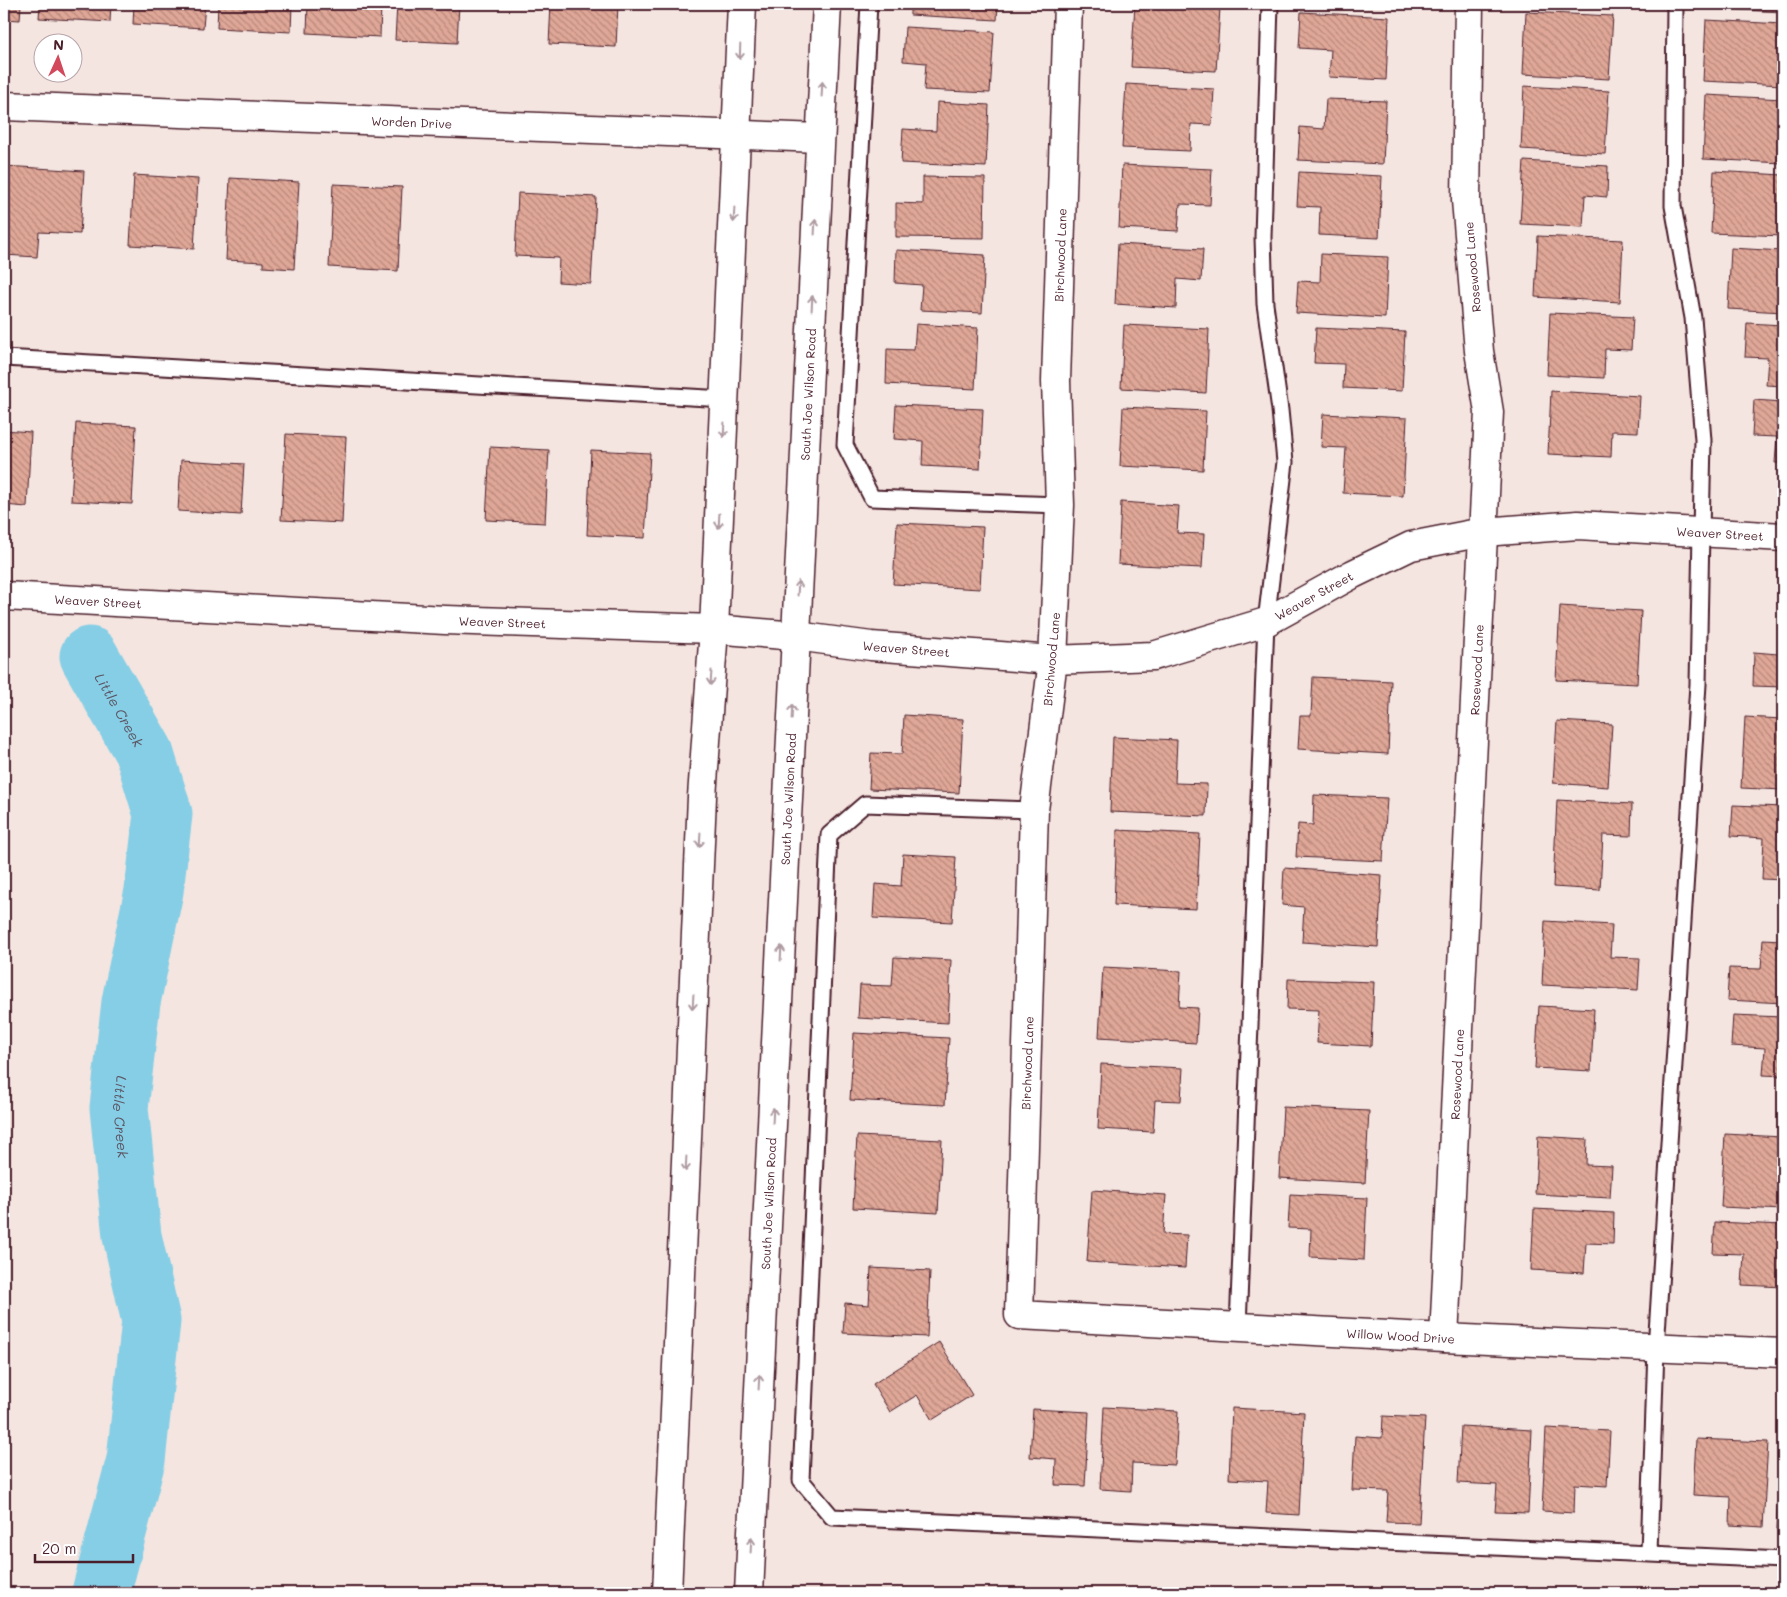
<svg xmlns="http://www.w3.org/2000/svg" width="1787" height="1597" font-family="Mali,sans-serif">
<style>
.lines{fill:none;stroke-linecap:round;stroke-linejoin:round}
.river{stroke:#85cee5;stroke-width:59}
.building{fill:url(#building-back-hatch);stroke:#4a1f2b}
.service-casing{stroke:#4a1f2b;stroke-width:19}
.minor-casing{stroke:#4a1f2b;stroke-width:31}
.tertiary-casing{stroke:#4a1f2b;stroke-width:31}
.secondary-casing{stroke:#4a1f2b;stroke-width:31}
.service{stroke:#fff;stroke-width:15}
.minor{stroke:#fff;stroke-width:28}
.tertiary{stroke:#fff;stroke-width:28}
.secondary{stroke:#fff;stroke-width:28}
.oneway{stroke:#ae9aa0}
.labels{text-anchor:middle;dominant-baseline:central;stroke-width:5;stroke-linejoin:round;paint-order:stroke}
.street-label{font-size:12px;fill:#4a1f2b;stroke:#fff}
.water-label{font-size:14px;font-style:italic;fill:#5c5463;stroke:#fff}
</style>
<defs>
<pattern id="building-back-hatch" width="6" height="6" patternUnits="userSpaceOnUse" patternTransform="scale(1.25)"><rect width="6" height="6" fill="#dfa797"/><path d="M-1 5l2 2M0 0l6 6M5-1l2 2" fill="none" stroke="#b7877b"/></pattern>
</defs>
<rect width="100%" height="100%" fill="#f5e5e0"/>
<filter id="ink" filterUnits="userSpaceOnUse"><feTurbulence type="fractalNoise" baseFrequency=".02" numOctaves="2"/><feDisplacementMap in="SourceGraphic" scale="10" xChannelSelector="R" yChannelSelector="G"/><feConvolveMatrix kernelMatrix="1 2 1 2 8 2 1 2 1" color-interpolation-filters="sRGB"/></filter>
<g filter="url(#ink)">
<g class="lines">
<!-- river -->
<path class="river" id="s1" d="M89,656L144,752L163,814L154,891L131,1002L119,1108L132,1236L151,1321L136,1460L101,1593"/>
</g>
<!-- building -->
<path class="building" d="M4,4H21L20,20L4,19Z
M40,4H111L110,22L39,18Z
M134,4H205L203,28L133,24Z
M218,4H292L291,32L217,28Z
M308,4H381L380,37L307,33Z
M397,4H459L457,43L395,40Z
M551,4H618L616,47L549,44Z
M910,4H998L997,20L910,15Z
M1135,4L1220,8L1216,71L1131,67Z
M1698,4H1783V12L1698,8Z
M1301,12L1389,17L1386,80L1329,77L1331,50L1299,48Z
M1526,12L1613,16L1609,79L1523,74Z
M1706,20L1783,24V85L1703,81Z
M905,27L994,32L990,93L924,90L926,63L903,61Z
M1126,84L1214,89L1212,125L1191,124L1190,151L1122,148Z
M1524,86L1609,91L1605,154L1521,149Z
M1706,95L1783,99V163L1703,159Z
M1326,99L1386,101L1383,164L1298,160L1300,127L1324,129Z
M937,102L989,105L986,167L901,163L903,129L936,131Z
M1524,161L1608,166L1607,197L1585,195L1583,227L1520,224Z
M1122,165L1212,169L1210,205L1180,204L1178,231L1119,228Z
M5,166L84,171L80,234L39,232L37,257L4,255Z
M1714,171L1783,175V236L1711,233Z
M1299,172L1382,176L1379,238L1319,235L1320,207L1297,206Z
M134,175L198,179L194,249L130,245Z
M923,177L985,178L984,238L896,237V203L923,204Z
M230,178L299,182L294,269L263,267V262L226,260Z
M333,184L402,187L398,271L329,267Z
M518,193L596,197L591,284L558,282L559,258L515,256Z
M1538,236L1623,240L1620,302L1535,297Z
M1118,244L1203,249L1201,281L1177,279L1176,308L1115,304Z
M1731,248L1783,251V312L1728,309Z
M896,250L985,255L982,313L920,310L922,285L895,283Z
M1321,254L1388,257L1385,318L1296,313L1298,281L1320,282Z
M1550,313L1633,317L1631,350L1605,349L1604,378L1547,375Z
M1747,323L1783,325V386L1766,385L1768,358L1745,357Z
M916,324L978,328L975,389L886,384L887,349L914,350Z
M1124,325L1209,329L1206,393L1121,388Z
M1316,328L1405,332L1402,391L1343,388L1344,364L1314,363Z
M1551,391L1640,396L1638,432L1612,431L1611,457L1548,454Z
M1754,400L1783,402V463H1775L1777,437L1752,436Z
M896,405L983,409L980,469L922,466L923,441L894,439Z
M1123,407L1206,411L1203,470L1120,466Z
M1323,414L1407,418L1403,496L1343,493L1346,448L1321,447Z
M76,423L136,426L132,504L71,501Z
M4,430L31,432L27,507L4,505Z
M286,434L346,437L342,523L281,520Z
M490,447L549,450L545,523L486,520Z
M591,450L650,453L645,538L587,535Z
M181,460L244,464L241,515L178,511Z
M1121,502L1179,506L1177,533L1204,534L1202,568L1118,564Z
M897,523L983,527L980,589L893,584Z
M1560,606L1641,611L1637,684L1556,680Z
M1779,623H1783V687L1753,686L1754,652L1778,654Z
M1313,677L1391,681L1388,754L1298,749L1300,716H1311Z
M904,715L963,719L959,793L869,789L871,753L902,754Z
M1745,717L1783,719V790L1741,788Z
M1557,721L1612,724L1608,787L1553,783Z
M1113,737L1177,740L1175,783L1207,784L1206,816L1110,812Z
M1314,795L1387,798L1383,861L1296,857L1298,824L1313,825Z
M1557,800L1632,804L1631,836L1603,835L1600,890L1553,887Z
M1733,805L1783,807V880L1762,879L1764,838L1731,836Z
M1117,830L1200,834L1196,909L1114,905Z
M903,854L956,857L952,922L873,918L875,884L901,886Z
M1284,868L1382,875L1378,947L1302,942L1304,907L1282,905Z
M1545,921L1612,925L1610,957L1640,958L1638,990L1542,985Z
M1763,939L1783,940V1003L1727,1000L1729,968L1761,969Z
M894,957L951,960L948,1023L858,1018L860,985L892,986Z
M1103,967L1181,971L1179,1007L1198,1008L1196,1043L1099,1037Z
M1288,979L1374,982L1371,1046L1317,1043L1319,1010L1287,1009Z
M1539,1006L1594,1009L1591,1071L1535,1068Z
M1733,1015L1783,1017V1076L1763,1075L1765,1048L1731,1046Z
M854,1033L949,1038L945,1105L850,1100Z
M1101,1064L1183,1068L1181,1101L1155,1100L1153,1132L1098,1129Z
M1283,1107L1369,1111L1365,1183L1279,1178Z
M1725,1134L1783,1137V1210L1721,1207Z
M857,1136L942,1140L938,1213L853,1208Z
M1538,1136L1587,1139L1586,1165L1612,1166L1610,1198L1535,1194Z
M1092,1190L1166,1195L1163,1234L1187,1235L1185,1268L1087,1262Z
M1290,1194L1367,1198L1364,1260L1310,1257L1311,1229L1288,1228Z
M1534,1209L1614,1213L1613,1244L1586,1243L1584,1273L1531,1270Z
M1715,1222L1783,1225V1287L1742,1285L1744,1254L1713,1253Z
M871,1268L930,1271L927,1337L843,1333L845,1303L869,1305Z
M939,1342L972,1395L932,1420L917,1395L890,1412L873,1384Z
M1104,1407L1178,1411L1175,1465L1132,1463L1131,1491L1100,1489Z
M1232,1408L1304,1412L1299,1515L1266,1513L1268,1481L1229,1479Z
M1033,1409L1089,1412L1085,1486L1055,1485L1056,1459L1030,1457Z
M1383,1416L1425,1418L1419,1523L1386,1522L1388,1491L1352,1490L1355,1436L1382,1438Z
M1461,1426L1532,1430L1528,1513L1495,1512L1497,1485L1458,1483Z
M1546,1428L1610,1431L1607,1486L1575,1484L1574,1513L1542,1511Z
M1696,1439L1768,1442L1763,1527L1730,1525L1731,1497L1693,1495Z
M1781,1439H1783V1530H1776Z"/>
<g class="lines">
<!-- service casing -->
<g class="service-casing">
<path id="service" d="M869,4L845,445L872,498L1060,505
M4,358L725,399
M1034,810L865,804L829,835L801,1480L832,1517L1783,1560
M1238,1327L1266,622L1285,462L1280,410L1265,304L1263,237L1270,4
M1649,1553L1656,1349L1698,684L1701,532L1703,440L1693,318L1673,206L1675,4"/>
</g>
<!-- minor casing -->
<g class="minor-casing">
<g id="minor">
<path id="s2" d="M1068,4L1056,381L1060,505L1053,660L1034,810L1019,1315L1444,1338L1783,1353"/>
<path id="s3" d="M4,106L819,138"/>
<path id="s4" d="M1444,1338L1489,412L1479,351L1466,200L1469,4"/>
</g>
</g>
<!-- tertiary casing -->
<g class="tertiary-casing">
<g id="tertiary">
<path id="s5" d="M4,596L445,620L714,629L796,636L871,646L1053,660L1153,656L1266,622L1353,574L1411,546L1483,532L1578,525L1783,537"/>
</g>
</g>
<!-- secondary casing -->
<g class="secondary-casing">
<g id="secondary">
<path d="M667,1593L702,797L714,629L742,4"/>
<path id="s6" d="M749,1593L827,4"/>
</g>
</g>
<!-- service -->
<use href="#service" class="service"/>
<!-- minor -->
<use href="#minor" class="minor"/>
<!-- tertiary -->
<use href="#tertiary" class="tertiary"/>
<!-- secondary -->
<use href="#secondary" class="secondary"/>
</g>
<!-- one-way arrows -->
<defs><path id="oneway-shaft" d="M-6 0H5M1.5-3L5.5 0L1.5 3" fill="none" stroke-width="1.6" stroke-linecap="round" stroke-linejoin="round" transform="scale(1.25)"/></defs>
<g class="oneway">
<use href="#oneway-shaft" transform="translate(740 52) rotate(92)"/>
<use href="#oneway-shaft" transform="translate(822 89) rotate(-87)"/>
<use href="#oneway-shaft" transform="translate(734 215) rotate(93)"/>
<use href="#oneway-shaft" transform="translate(815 227) rotate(-87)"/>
<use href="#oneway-shaft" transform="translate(812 303) rotate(-87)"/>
<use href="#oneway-shaft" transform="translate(724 430) rotate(93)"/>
<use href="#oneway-shaft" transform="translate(719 521) rotate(93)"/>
<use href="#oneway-shaft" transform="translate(798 588) rotate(-87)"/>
<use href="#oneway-shaft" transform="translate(711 678) rotate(94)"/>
<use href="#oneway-shaft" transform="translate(792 712) rotate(-87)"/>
<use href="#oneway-shaft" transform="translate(700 840) rotate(93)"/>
<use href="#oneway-shaft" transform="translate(781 953) rotate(-87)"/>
<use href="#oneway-shaft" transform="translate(693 1002) rotate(93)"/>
<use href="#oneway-shaft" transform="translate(773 1115) rotate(-87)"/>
<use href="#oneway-shaft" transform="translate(686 1164) rotate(93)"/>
<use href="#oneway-shaft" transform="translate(759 1382) rotate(-87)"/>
<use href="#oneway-shaft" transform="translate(751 1545) rotate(-87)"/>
</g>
</g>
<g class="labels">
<!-- street labels -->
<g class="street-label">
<text stroke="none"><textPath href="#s3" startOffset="408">Worden Drive</textPath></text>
<text transform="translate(1060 255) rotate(-88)">Birchwood Lane</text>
<text transform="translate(1472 267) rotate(-95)">Rosewood Lane</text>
<text stroke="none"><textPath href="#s6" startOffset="1200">South Joe Wilson Road</textPath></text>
<text stroke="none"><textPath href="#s5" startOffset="1744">Weaver Street</textPath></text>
<text stroke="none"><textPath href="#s5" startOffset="1324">Weaver Street</textPath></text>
<text stroke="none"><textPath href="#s5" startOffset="94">Weaver Street</textPath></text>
<text stroke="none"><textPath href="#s5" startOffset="499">Weaver Street</textPath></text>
<text stroke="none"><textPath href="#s5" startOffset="904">Weaver Street</textPath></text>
<text transform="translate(1051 659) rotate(-85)">Birchwood Lane</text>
<text stroke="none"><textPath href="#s4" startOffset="669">Rosewood Lane</textPath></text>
<text stroke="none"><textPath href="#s6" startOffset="795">South Joe Wilson Road</textPath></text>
<text transform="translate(1027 1063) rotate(-88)">Birchwood Lane</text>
<text stroke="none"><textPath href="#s4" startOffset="264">Rosewood Lane</textPath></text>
<text stroke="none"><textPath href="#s6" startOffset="390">South Joe Wilson Road</textPath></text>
<text stroke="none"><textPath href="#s2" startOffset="1695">Willow Wood Drive</textPath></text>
</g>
<!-- water labels -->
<g class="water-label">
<text stroke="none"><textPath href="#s1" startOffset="62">Little Creek</textPath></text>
<text stroke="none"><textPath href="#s1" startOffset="482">Little Creek</textPath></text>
</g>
</g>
<!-- margin -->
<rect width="1787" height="1597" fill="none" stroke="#fff" stroke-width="20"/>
<rect x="10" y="10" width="1767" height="1577" fill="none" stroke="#4a1f2b" stroke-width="2" filter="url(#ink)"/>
<!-- north arrow -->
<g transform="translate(58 58) rotate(3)"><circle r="24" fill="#ffffff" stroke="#b7a5aa"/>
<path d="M0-4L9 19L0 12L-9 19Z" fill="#d1495b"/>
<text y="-8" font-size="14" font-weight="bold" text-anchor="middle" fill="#4a1f2b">N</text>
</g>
<!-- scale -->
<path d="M35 1554v8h98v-8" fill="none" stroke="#4a1f2b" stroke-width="2.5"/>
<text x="42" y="1554" font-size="15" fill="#4a1f2b" stroke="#ffffff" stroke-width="4" paint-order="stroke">20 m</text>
</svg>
